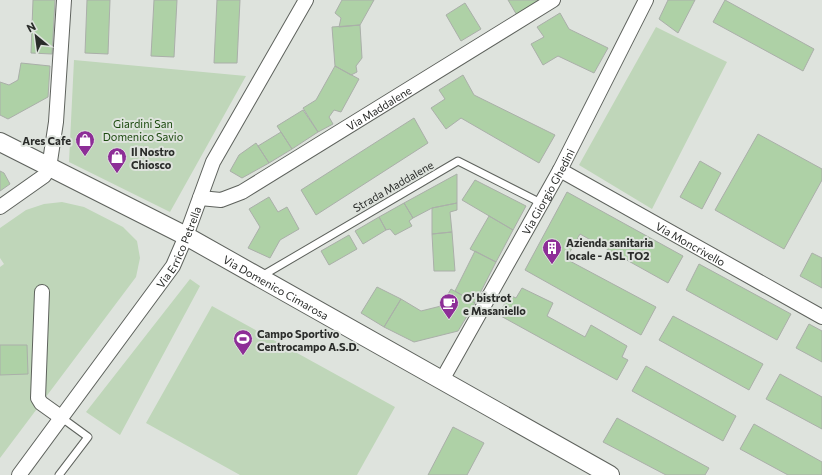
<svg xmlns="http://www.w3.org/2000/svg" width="822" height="475" font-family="Commissioner,sans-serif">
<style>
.green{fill:#bfd6b9}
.building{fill:#aed1a6;stroke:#aaafa9}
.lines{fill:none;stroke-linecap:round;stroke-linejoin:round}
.service-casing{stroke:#5e625d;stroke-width:9}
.minor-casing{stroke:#5e625d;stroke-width:16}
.tertiary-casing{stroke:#5e625d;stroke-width:20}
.service{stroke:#fff;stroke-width:7}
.minor{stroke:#fff;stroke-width:14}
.tertiary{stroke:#fff;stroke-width:18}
.labels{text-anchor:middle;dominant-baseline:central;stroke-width:4;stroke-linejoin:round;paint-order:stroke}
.street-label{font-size:11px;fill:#2a2c2a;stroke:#dee3dd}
.park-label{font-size:11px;fill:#1b490e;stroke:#dee3dd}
.poi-label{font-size:11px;font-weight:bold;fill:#2a2c2a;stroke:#dee3dd;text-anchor:start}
</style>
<rect width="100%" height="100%" fill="#dee3dd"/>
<!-- green -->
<path class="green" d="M656,27L727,62L652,209L579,165Z
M74,60L246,76L170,212L69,162Z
M62,202L84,207L123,227L137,241L140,258L136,277L0,458V267L4,264L0,258V228L26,210L44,204Z
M190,279L200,286L120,435L86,412Z
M212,306L395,407L357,475H240L146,423Z"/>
<!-- building -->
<path class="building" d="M33,0H55L52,54L31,53Z
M87,0H110L108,54L85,53Z
M154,0H177L174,57L151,56Z
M217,0H240L237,63H214Z
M342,0H374L360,25L339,27L341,18L335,13Z
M508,0H538L540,3L518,17Z
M668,0H695L678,33L659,19Z
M725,0L814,49L803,71L713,22Z
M465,3L481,29L461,41L446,15Z
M560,13L569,29L608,48L594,73L558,56L543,65L531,44L544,37L537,27Z
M360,25L362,58L356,66L357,72L351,75L335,66L332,27Z
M21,63L50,66L48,97L8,119L0,115V82L9,85L18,80Z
M335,66L359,79L341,112L334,110L329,117L333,124L318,132L303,108L316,100Z
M463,75L474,95L555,135L539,163L461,118L446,129L431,108L445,99L439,90Z
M303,110L318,132L292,149L277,126Z
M414,118L428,143L316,215L301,190Z
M281,132L292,149L269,163L258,146Z
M758,134L822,169V180L784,249L715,210Z
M256,143L269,163L242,178L230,171L239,155Z
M700,161L721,173L702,209L680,197Z
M0,171L4,173L10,184L0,191Z
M457,174V203L432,208L413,218L404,203Z
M475,180L526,206L513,230L462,200Z
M567,192L683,256L668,283L580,234L566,259L656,307L641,335L525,270Z
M269,197L278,212L287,207L299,229L280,240L270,258L248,248L260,227L249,209Z
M404,203L413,218L409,221L412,226L395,235L390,229L386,230L379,217Z
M457,203V210L450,212L452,232L432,234V208Z
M489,216L513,230L496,262L470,249Z
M379,217L386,230L363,244L355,231Z
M452,232L455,271H434L432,234Z
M349,235L357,249L329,265L321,251Z
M475,251L496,262L475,303L455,291Z
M812,253L822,258V288L800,276Z
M699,264L791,314L777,340L686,290Z
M377,287L401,299L384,327L361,313Z
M522,288L553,303L547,316L585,337L591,325L627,346L622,357L628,360L617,380L499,315L509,295L516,298Z
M451,289L475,303L458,331L414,342L384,327L401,299L421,311L441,306Z
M673,316L763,364L749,390L659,340Z
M809,324L822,331V362L796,348Z
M0,345H27L28,374L0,375Z
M646,366L736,416L723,441L632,391Z
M780,374L822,397V429L766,399Z
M617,418L709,468L705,475H666L603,442Z
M754,424L822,462V475H788L740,449Z
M453,427L484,443L467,475H428Z"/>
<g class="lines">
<!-- service casing -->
<g class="service-casing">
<path id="service" d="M260,277L458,161L541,203
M59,475L88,437L62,418"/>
</g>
<!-- minor casing -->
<g class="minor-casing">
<g id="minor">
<path id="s1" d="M560,170L822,317"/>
<path id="s2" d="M200,198L221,200L242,192L553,0"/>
<path d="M0,207L44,176L49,168L56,122L64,0"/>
<path d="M42,292L38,398L41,403L62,418"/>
<path id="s3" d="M442,380L560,170L646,0"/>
<path id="s4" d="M19,475L173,266L186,236L213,162L306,0"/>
</g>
</g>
<!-- tertiary casing -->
<g class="tertiary-casing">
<g id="tertiary">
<path id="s5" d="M0,142L186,236L610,475"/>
</g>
</g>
<!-- service -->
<use href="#service" class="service"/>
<!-- minor -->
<use href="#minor" class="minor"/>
<!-- tertiary -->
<use href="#tertiary" class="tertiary"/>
</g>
<!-- icons -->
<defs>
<g id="shop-pin" transform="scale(1)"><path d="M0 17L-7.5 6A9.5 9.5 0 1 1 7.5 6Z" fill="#8d2e97" stroke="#dee3dd"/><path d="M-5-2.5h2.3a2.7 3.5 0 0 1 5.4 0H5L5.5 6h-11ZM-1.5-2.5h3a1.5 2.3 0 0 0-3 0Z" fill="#fff"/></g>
<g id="building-pin" transform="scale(1)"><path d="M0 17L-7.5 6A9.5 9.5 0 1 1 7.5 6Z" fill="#8d2e97" stroke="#dee3dd"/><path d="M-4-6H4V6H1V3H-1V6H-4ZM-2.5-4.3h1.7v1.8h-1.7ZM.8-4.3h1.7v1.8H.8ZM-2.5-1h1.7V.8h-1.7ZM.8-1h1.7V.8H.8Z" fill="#fff"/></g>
<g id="cafe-pin" transform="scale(1)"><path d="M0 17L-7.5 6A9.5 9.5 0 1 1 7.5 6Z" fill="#8d2e97" stroke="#dee3dd"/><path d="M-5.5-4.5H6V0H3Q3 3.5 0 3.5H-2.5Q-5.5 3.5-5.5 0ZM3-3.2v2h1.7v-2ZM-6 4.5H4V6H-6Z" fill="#fff"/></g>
<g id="stadium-pin" transform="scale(1)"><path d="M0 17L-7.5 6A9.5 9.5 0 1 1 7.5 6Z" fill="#8d2e97" stroke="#dee3dd"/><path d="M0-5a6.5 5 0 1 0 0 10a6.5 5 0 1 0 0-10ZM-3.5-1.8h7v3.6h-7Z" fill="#fff"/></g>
</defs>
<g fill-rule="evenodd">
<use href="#shop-pin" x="85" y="140"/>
<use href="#shop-pin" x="117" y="157"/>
<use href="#building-pin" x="552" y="248"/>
<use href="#cafe-pin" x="449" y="303"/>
<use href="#stadium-pin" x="243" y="339"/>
</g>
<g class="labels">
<!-- street labels -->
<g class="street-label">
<text stroke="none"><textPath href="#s2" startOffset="204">Via Maddalene</textPath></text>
<text transform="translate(393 186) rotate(-30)">Strada Maddalene</text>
<text stroke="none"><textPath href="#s3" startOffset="216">Via Giorgio Ghedini</textPath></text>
<text stroke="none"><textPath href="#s1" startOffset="150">Via Moncrivello</textPath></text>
<text stroke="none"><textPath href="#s4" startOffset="279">Via Errico Petrella</textPath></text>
<text stroke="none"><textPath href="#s5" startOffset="312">Via Domenico Cimarosa</textPath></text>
</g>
<!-- park labels -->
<g class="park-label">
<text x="143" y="123">Giardini San<tspan x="143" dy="13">Domenico Savio</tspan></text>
</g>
<!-- poi labels -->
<g class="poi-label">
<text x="71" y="140" text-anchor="end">Ares Cafe</text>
<text x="131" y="151">Il Nostro<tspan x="131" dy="13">Chiosco</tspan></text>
<text x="566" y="242">Azienda sanitaria<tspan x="566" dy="13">locale - ASL TO2</tspan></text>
<text x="463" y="297">O' bistrot<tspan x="463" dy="13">e Masaniello</tspan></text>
<text x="257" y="333">Campo Sportivo<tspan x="257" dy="13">Centrocampo A.S.D.</tspan></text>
</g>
</g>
<!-- north arrow -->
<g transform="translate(36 36) rotate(331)" stroke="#dee3dd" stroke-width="3" paint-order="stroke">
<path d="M0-3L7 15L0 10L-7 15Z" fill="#2a2c2a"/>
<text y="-6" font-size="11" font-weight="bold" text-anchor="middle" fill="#2a2c2a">N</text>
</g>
</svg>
